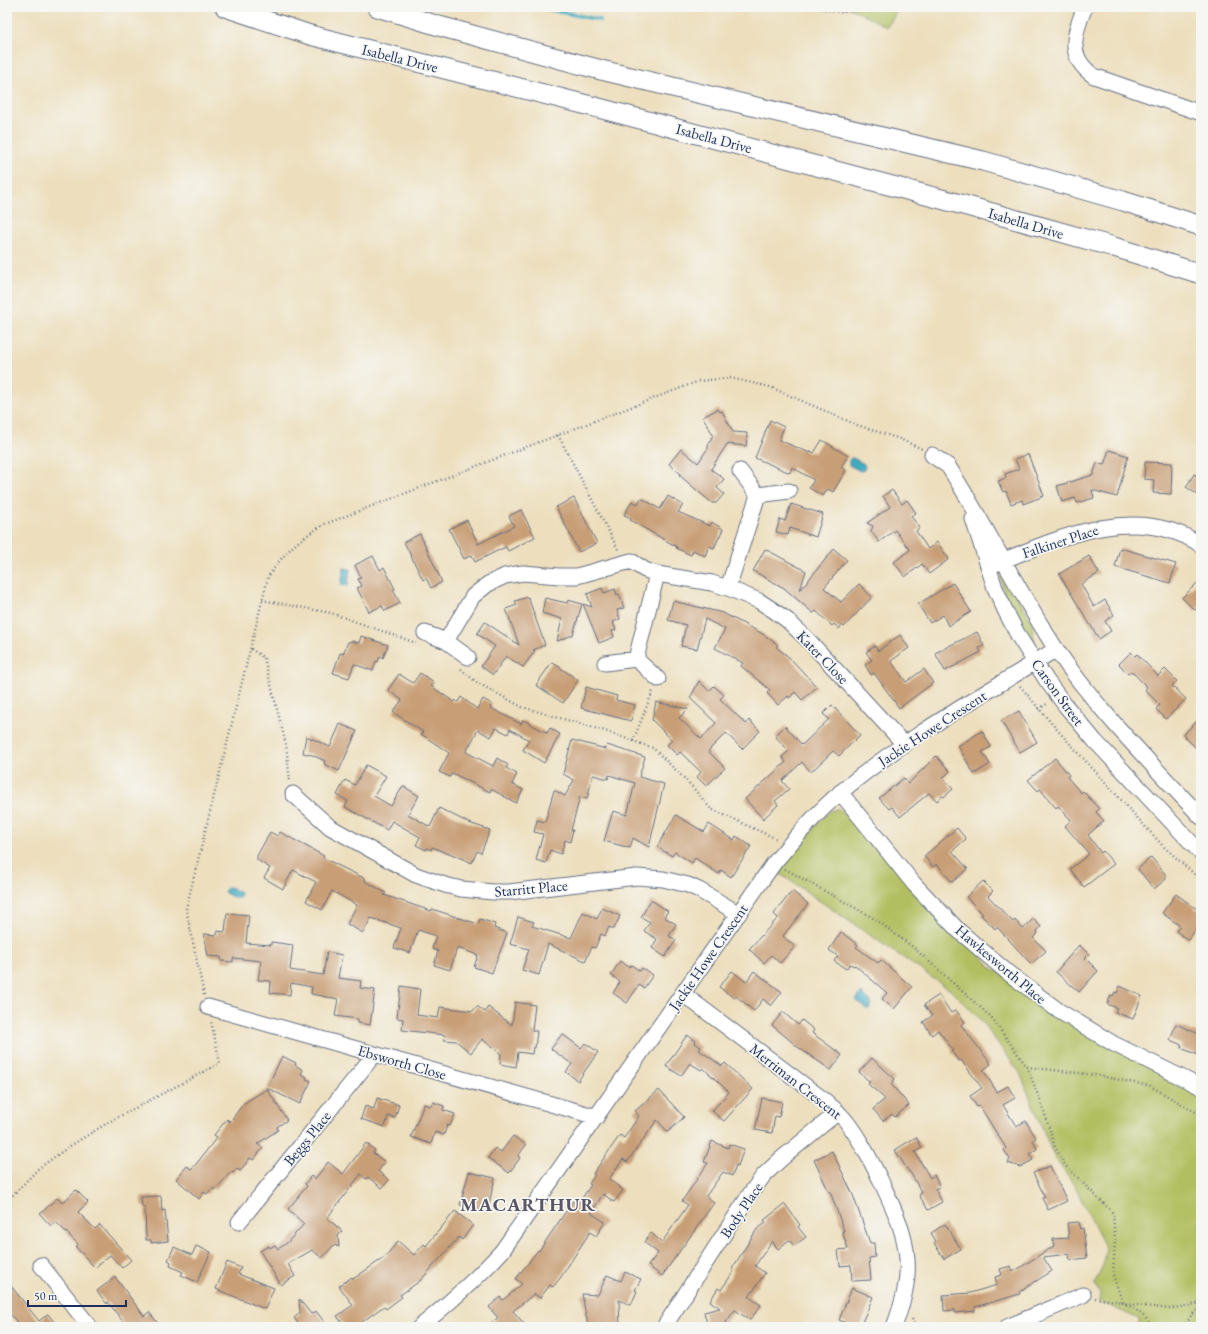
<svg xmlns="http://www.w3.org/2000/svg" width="1208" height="1334" font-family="'EB Garamond',serif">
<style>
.green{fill:#b2bf61;stroke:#667760}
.water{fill:#41abc1;stroke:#2e6d90}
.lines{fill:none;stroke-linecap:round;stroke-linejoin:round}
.stream{stroke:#41abc1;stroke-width:4}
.building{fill:#c89e76}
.minor-casing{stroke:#646d80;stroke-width:17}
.major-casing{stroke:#646d80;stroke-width:21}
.path{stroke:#646d80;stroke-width:2.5;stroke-dasharray:1 3;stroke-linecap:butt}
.minor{stroke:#fff;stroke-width:15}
.major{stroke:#fff;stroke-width:19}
.labels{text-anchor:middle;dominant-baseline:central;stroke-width:3.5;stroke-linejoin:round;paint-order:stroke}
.street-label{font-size:15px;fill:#1b2f5e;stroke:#f6f6f2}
.district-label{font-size:19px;font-weight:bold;letter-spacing:1px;fill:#585666;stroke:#f6f6f2}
</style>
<rect width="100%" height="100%" fill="#f6f6f2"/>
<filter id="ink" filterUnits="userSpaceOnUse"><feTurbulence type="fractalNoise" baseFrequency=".025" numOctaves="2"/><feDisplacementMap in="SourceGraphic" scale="8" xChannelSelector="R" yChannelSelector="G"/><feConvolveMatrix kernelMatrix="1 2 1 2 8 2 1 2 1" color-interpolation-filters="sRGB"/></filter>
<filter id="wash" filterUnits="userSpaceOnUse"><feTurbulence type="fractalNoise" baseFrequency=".012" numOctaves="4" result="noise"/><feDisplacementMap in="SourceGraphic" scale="16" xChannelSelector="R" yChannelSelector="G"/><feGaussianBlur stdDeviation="0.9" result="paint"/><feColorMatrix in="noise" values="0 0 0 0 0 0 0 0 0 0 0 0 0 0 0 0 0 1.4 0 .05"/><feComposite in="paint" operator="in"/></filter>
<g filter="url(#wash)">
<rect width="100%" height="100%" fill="#eddfbe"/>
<!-- green -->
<path class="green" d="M848,7H900L887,27Z
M1001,570L1031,620L1035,643L1033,644C1021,625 998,593 1001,570Z
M837,809L849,813L992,968L1201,1094V1327H1139V1319L1099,1301L1100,1294L1094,1283C1101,1272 1105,1263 1106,1249L1074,1185L1054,1157L1020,1073L979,1018L953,992L776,871L824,817L830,811Z"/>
<!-- water -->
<path class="water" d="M851,458H853L864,464L865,467L864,470L860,471L849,465V460Z
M344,568L350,569L348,586L341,585Z
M228,887C232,887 239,891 241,895L239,898H235L225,893L224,891Z
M861,993L871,1001L870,1003L872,1004L868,1010L856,1000Z"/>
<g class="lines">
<!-- stream -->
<path class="stream" d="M538,7L600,20"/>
</g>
<g id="blocks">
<!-- building -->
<path class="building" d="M718,409L720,412L722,411L733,432L747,433L746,446L727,444L711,469L724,479L717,488L724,494L716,503H712L679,475L681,474L669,464L681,449L698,463L708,448V446L713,435L703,417Z
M770,420L784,427L779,440L810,453L811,451L814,453L822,440L848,456L841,467L846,470L833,492L828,489L823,496L809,488L814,480L792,467L790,473L755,458Z
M1109,450L1128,456L1117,497L1092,490L1094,498L1077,503L1075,498L1062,502L1057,486L1093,475L1097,463L1104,465Z
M1028,454L1044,496L1023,504L1022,500L1011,504L1006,491L1003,492L998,481L1006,478L1005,474L1019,469L1015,459Z
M1145,462L1172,463L1171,494L1153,493L1154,480L1144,479Z
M1194,474L1201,478V497L1186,487Z
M892,490L902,504L907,500L916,513L911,516L920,528L916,531L928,549L937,542L949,559L929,574L922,564L905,577L894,562L910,550L895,530L879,542L871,531L873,526L867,523L890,507L883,496Z
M668,496L683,505L678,512L710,526L712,522L723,529L714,548L709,546L705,556L693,550L691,555L676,548L677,547L630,520L631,518L624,515L632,501L638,504L641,498L660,509Z
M574,498L597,543L579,552L556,507Z
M791,504L823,514L816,537L790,528L788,535L776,532L780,519L785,521Z
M521,510L535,537L508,551L506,547L499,550L475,562L472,555L464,559L449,529L467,520L478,544L514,526L509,516Z
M420,534L442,582L431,588L426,578L423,580L404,542Z
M1120,548L1176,564L1170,583L1115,567Z
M765,549L806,571L800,590L834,549L847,560L824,588L841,602L859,584L872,597L844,627L842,625L839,629L834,624L832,626L816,611L813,613L784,588L753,571Z
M373,556L380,570L384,567L395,589L393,590L400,603L385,611L382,606L369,612L357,588L362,586L358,579L361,578L355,565Z
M1089,556L1099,573L1081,584L1094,607L1105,600L1114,615L1105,621L1111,631L1099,639L1059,574Z
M1201,579V604L1195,610L1182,598Z
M953,583L971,612L948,626L943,615L930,623L918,604Z
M602,588L604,593L615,589L617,595L619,594L624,608L617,610L620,619L613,622L616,630L612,631L614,637L599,643L583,604L592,607L587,594Z
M528,597L545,645L533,650L535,651L523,667L506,656L493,675L481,666L495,646L477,634L485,622L519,645L506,609L517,605L515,601Z
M545,598L567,603L568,600L582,604L573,635L557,641L562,619L542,613Z
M673,601L723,613L763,634L778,645L776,647L790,658L817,687L802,700L795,692L789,698L788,696L778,705L767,693L770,690L741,666L743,663L715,648L725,629L705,619L697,649L681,646L686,625L668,620Z
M977,632L984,646L979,648L981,652L945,671L935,653Z
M900,635L909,648L891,661L906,682L924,669L933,683L899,708L874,673L871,675L865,665L872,660L866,652L875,646L878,651Z
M361,636L388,645L383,658L380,656L378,662L376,661L373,671L354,664L349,678L333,673L340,653L343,654L348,642L352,641L359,643Z
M1131,652L1135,656L1137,654L1158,676L1165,669L1177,681L1172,686L1186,699L1166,719L1156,709L1160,705L1145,690L1147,687L1131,671L1128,674L1119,664Z
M552,662L578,680L563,703L536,685Z
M420,673L434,682L431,686L454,702L455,700L458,702L461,697L477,709L483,699L492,704L491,708L521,724L523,720L547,733L550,728L560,734L544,763L523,750L529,740L510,729L508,734L496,728L491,737L478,730L466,752L493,766L497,758L508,765L506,768L517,774L512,784L523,790L516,803L491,789L490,792L452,773L450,777L439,772L449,753L421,734L423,732L393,712L402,700L388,690L399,674L413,683Z
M699,681L709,691L714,686L724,695L720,699L746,724L749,720L760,731L742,749L726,733L708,751L725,768L706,786L697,777L701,772L680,752L677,755L667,745L672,740L652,720L656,702L688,709L679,718L701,739L716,723L690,698Z
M586,687L617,696L616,700L635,705L631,721L581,708Z
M832,705L860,735L839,756L833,751L811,772L802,762L782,781L789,789L775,801L778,805L763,819L745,799L786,762L782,757L789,751L775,736L785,726L802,745L829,719L823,714Z
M1019,711L1037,742L1020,752L1001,721Z
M1201,717V753L1183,735Z
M340,724L357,731L339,771L324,764L325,761L312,755L303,753L306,736L330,747Z
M982,731L991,747L982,752L990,764L974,774L958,746Z
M572,740L606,749L607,745L645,757L639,777L664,784L649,847L633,838L630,848L604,841L613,811L627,815L635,783L609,775L608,779L593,775L587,799L580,797L571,830H573L570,842L565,840L561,854L550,850L546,863L536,860L543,834L534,832L537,820L545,822L554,790L565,796L574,780L563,774Z
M936,756L950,771L943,778L953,789L944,797L942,796L937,801L929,793L900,817L892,807L889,809L879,798L904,778L908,784Z
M1055,758L1069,775L1067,777L1081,793L1083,791L1099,809L1096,812L1104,821L1088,835L1101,853L1103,851L1114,864L1084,887L1070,869L1089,854L1065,826L1071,820L1058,806L1056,808L1040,789L1038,791L1028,780Z
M366,765L386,776L374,796L391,806L403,786L419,796L408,814L430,827L439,808L469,823L490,830L481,853L477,851L472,863L449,853V854L432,847L431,850L427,848L426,850L416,845L420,837L392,821L387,830L345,807L348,801L337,795L345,780L355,785Z
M676,815L704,832L709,824L734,840L736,836L751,846L731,877L721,870L719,874L695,858L692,863L675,852L672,856L657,847Z
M957,828L966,839L952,851L968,869L952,882L937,864L933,867L924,856Z
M270,832L278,836L280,832L324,856L323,858L366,879L365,881L386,893L384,895L431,911L432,909L478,924L480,919L495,924L494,928L507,933L492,973L474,967L478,955L457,948L450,970L434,965L438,951L432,949L436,936L418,930L410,953L394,948L401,928L371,918L363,933L347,924L357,905L332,891L322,910L306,901L316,882L293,870L283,889L264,878L270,868L257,860V856Z
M1151,857L1166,875V879L1154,889L1138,869Z
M983,881L993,891L988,896L1013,922L1015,920L1023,929L1033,919L1041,927L1037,931L1038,933L1033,938L1046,951L1031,964L997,927L995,929L981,915L983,914L966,897Z
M792,891L808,904L783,936L795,947L780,963L771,955L764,963L749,949L778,918L774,914Z
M1176,894L1201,912V923L1188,940L1176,931L1180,926L1162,913Z
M651,900L668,911L664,917L676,924L669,936L676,940L665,957L652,948L657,939L644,931L650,922L641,917Z
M602,908L620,916L614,929L609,927L605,936L601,934L595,948L592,947L585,961L548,944L539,975L522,970L529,949L510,944L518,917L534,922L532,926L571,938L583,912L597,919Z
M227,913L249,915L246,943L271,945V942L293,945L290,970L323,975L327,952L342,955L338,978L361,981L360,988L375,990L370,1025L358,1023V1019L335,1016L338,999L311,994L312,987L291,983L290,995L270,993L271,981L258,980L261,961L233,958V962L221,961V957L208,956L204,934L217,935L218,931L225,932Z
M841,932L858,945L856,947L878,963L881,960L912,987L894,1009L882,999L887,993L855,965L854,966L850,964L846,969L834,961L838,956L829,950Z
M1079,945L1089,954L1085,958L1098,971L1079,992L1056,972Z
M620,961L629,967L631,965L640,971L642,968L653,975L644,988L639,985L627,1003L613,993L620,982L611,975Z
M732,971L746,982L754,971L782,992L771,1006L763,999L754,1011L736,996L734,998L719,987Z
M401,986L420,989L417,1015L438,1018L440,1007L473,1011L477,1006L485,1012L488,1007L512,1025L515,1002L535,1005L532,1031H537L535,1048L533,1047L532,1054L518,1052L516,1067L500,1064L501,1054L482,1039L471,1053L456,1041L444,1040L445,1035L402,1030L403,1019L397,1018Z
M1120,986L1142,996L1133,1019L1115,1012L1117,1008L1107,1004L1111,995L1113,996L1115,992L1117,993Z
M939,995L951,1013L956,1010L965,1022L961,1025L991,1064L983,1070L997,1092L1008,1086L1015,1098L1003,1105L1016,1126L1026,1121L1036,1138L1033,1140L1037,1149L1029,1154L1033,1160L1020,1167L1008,1163L1010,1159L1004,1150L1006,1148L979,1105L977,1107L970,1096L982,1088L961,1060L959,1061L951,1051L953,1050L938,1030L932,1035L923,1022L932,1016L924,1005Z
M783,1012L798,1025L802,1020L814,1030L812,1033L842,1055L831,1070L799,1048L772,1025Z
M1176,1024L1201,1035V1056L1181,1048L1182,1045L1170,1040Z
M562,1034L581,1048L585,1043L598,1052L578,1081L566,1072L572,1064L551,1049Z
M687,1035L696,1041L695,1043L701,1047L699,1050L722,1066L725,1063L753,1089L724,1121L712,1111L729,1092L703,1068L701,1070L690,1063L681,1076L666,1066Z
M282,1056L296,1063L295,1065L303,1070L301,1074L307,1077L306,1079L311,1081L300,1104L267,1088Z
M872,1058L895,1079L891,1084L909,1105L895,1117L892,1114L883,1121L873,1109L885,1099L868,1084L870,1082L859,1072Z
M267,1089L287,1120L277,1127L278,1130L257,1144L263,1148L253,1160L250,1158L240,1171L237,1168L233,1173L231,1172L215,1190L212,1188L207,1194L204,1192L199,1199L176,1179L187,1166L191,1169L197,1163L217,1137L214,1135L227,1119L230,1122L243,1104Z
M659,1090L684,1117L668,1132L657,1120L627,1162L623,1159L609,1179L623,1190L614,1202L603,1194L591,1213L605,1222L596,1236L590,1232L561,1277L553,1287L550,1285L540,1298L534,1294L513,1311L527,1327H485L498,1318L489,1307L500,1297L503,1300L522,1284L516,1279L538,1250L539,1251L573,1201L578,1204L591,1185L589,1184L595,1175L593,1174L620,1135L624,1138L639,1116L635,1111Z
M377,1098L399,1105L395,1118L388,1116L385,1127L361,1119L365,1106L374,1109Z
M762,1098L782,1102L779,1117L775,1116L772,1133L755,1130Z
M433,1102L444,1106L443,1110L455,1114L450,1126L447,1125L444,1135L435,1132L431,1144L411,1137L424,1104L431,1106Z
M513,1136L526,1145L518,1156L520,1158L509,1173L488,1158L495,1148L501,1152Z
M916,1137L922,1148L915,1152L930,1178L934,1175L940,1187L935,1189L942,1202L928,1210L919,1195L922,1193L910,1172H909L895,1150Z
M712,1141L728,1148L729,1144L744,1149L738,1166L736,1165L732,1176L723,1172L706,1196L714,1203L662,1276L648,1266L658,1253L644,1242L651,1233L662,1242L688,1205L682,1201L708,1163L704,1162Z
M366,1143L375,1150L373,1153L385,1162L378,1171L389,1180L382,1188L368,1177L366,1179L361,1174L327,1218L342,1231L338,1236L339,1247L334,1245L322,1258L312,1250L288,1264L295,1276L281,1285L260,1251L269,1246L270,1248L275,1245L278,1249L287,1243L304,1224L288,1209L307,1186L305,1184L311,1176L315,1179L328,1162L343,1174Z
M832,1151L853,1195L870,1243H874L875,1257L869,1258L871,1280L852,1281L851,1265L840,1266L838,1250L848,1249L842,1231H844L830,1191L829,1192L814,1160Z
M1050,1166L1067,1201L1048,1210L1042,1198L1045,1197L1033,1173Z
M469,1172L495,1178L487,1212L460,1205Z
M76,1190L88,1202L78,1212L95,1229L100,1225L131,1260L122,1268L110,1255L95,1268L76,1247L78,1244L56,1222L51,1226L40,1214L57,1198L62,1203Z
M161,1196L162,1211L165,1210L168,1241L151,1243V1240H146L145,1207H142L141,1197Z
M785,1204L800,1225L798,1227L806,1237L794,1246L789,1240L778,1249L772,1241L755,1266L765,1273L749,1297L761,1305L750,1320L735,1310L726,1322L728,1327H708L704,1312L720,1308L710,1301L718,1288L721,1290L734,1271L732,1269L757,1229L766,1223L764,1220Z
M455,1211L473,1225L462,1240L459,1237L420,1281L400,1295L402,1297L386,1309L384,1306L355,1327H345L337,1316L353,1305L339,1286L352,1277L353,1279L385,1257L398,1241L414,1255L424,1244L426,1246Z
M1079,1222L1080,1229L1083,1228L1087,1258L1070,1260L1069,1254L1043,1257L1052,1271L1019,1292L1020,1294L975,1307V1311L955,1313V1310L944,1311L943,1295L970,1293L997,1285L995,1277L1002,1275L1000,1269L1011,1266L1013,1272L1054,1246L1053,1239L1069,1238L1067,1223Z
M945,1224L961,1249L944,1259L934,1243L936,1241L931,1233Z
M196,1246L211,1252L197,1282L181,1275L183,1272L170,1266L171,1262L168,1260L174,1247L192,1255Z
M227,1262L241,1268L238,1274L274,1288L265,1309L216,1289Z
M625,1272L641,1279L635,1290L637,1291L631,1305L619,1300L620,1327H588L582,1294L598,1295L607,1275L621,1281Z
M115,1277L144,1316L149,1312L161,1327H127L108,1302L107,1304L97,1291Z
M7,1281L39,1321L48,1314L58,1327H21L7,1310Z
M852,1288L873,1297L860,1327H846L848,1324L839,1320Z
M299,1299L311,1314L316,1311L328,1327H301L294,1318L300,1313Z"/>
</g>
</g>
<g filter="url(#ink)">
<use href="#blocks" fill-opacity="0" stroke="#646d80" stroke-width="1"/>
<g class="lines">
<!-- minor casing -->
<g class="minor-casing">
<path id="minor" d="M1085,7C1074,33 1066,57 1094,76L1201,113
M932,455L948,466C986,525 1017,590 1056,649C1097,710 1151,763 1201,817
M740,471L758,495L789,491
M973,519L995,588L1005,610L1019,637L1047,681L1065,705L1095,741L1201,853
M995,564C1058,538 1136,502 1201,545
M728,588L758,495
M425,633L446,641L468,657
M446,641L473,596L488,584L505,576L523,573L559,576H577L631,561L645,570L657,574L712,583L728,588L759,601L773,610L787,620L810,642L904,744
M636,659L657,574
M605,663L636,659L658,679
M840,792L914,884L958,930L1007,972L1059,1011L1114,1044L1201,1087
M293,794L330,827L416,875L445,885L461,889L493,892H509L637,877L663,879L688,885L699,890L739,914
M683,994L824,1100C832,1107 840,1113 846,1121C860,1139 870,1159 880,1179C892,1205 905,1230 907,1259C909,1283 902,1305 894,1327
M208,1007L597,1117
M239,1222L374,1055
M41,1265L90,1327
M420,1327C449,1303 477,1279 502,1251L774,863C795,838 816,813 841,792C907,736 984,695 1056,649
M664,1327L750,1194L764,1175L781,1159L838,1112
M1007,1327L1083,1295"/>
</g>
<!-- major casing -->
<g class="major-casing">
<path id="major" d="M225,7L310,35L595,107L960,204L1114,247L1201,274
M377,7L439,26L601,70L983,161L1123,201L1201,226"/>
</g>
<!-- path -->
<path class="path" d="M813,7L844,13L847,7
M558,435L619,551
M262,600L331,613L416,643
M251,649L264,658L286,744L290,782
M461,669L476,682L522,707L605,731L653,748L688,782L711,809L777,839
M1020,686L1053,725L1163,846L1201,880
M1039,709L1047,704
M633,741L653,691
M785,869L875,919L914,948L991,1017L1027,1067L1042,1105L1055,1147L1065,1165L1113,1213L1115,1240L1113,1275L1123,1303L1169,1309L1201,1303
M204,995L186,909L268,577C285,551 299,539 325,524L699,381L730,378L770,387L857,425L900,439L922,449
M1027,1067L1095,1075L1150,1086L1201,1115
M7,1201L39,1168L70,1146L109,1122L220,1063L211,1021
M1095,1298C1104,1300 1115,1300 1123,1303C1133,1307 1148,1317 1151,1327
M912,1319L915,1327
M1184,1327L1191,1316L1201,1306"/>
<!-- minor -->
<use href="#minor" class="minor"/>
<!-- major -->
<use href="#major" class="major"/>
</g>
</g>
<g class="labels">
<!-- street labels -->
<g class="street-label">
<text transform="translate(400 58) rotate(14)">Isabella Drive</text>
<text transform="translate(714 138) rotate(15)">Isabella Drive</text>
<text transform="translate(1026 223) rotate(16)">Isabella Drive</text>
<text transform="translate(1060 541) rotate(-18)">Falkiner Place</text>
<text transform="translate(823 657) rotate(46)">Kater Close</text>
<text transform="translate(1058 692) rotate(54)">Carson Street</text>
<text transform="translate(932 728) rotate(-33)">Jackie Howe Crescent</text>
<text transform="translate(531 888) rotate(-5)">Starritt Place</text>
<text transform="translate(708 957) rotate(-55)">Jackie Howe Crescent</text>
<text transform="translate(1001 964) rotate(40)">Hawkesworth Place</text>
<text transform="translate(402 1062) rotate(16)">Ebsworth Close</text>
<text transform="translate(796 1081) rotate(38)">Merriman Crescent</text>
<text transform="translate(307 1138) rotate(-51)">Beggs Place</text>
<text transform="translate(741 1210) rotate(-56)">Body Place</text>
</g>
<!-- district labels -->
<g class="district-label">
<text x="528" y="1204">MACARTHUR</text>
</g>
</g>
<!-- margin -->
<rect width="1208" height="1334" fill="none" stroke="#f6f6f2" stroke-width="24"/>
<!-- scale -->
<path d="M28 1300v6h98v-6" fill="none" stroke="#1b2f5e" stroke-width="2"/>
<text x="34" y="1300" font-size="12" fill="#1b2f5e" stroke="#f6f6f2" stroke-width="3" paint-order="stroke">50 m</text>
</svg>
